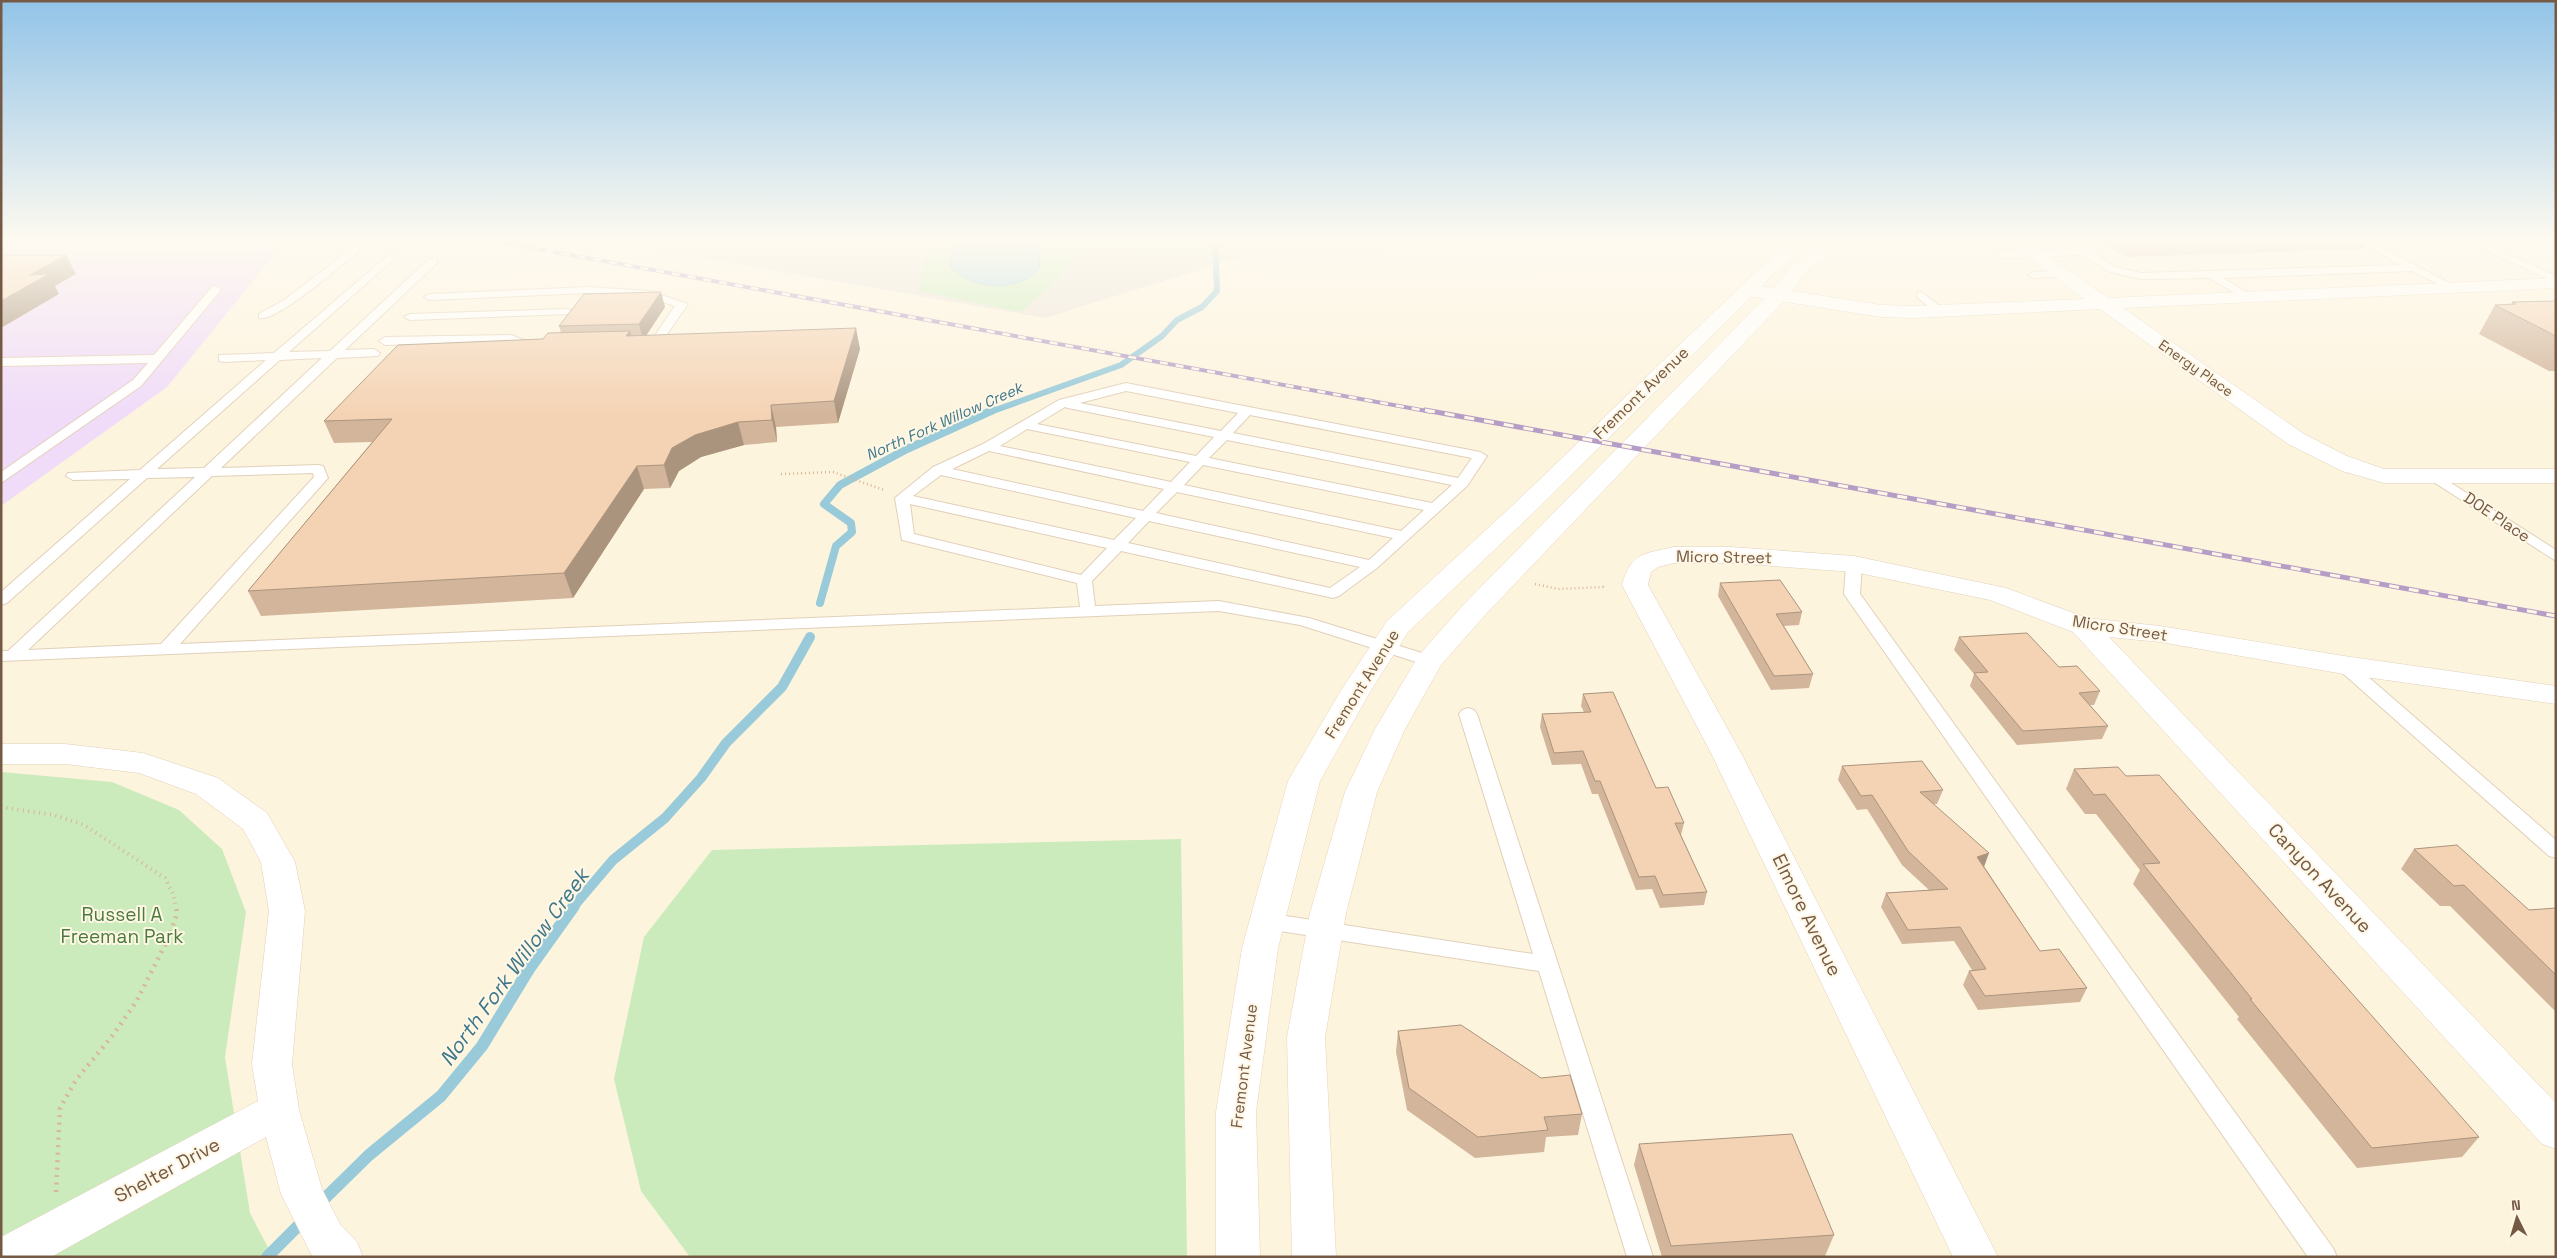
<svg xmlns="http://www.w3.org/2000/svg" width="2557" height="1258" font-family="'Space Grotesk',sans-serif">
<style>
.industrial{fill:#ebe3da}
.education{fill:#f0dbf9}
.green{fill:#cbebbc}
.water{fill:#b2dbe7;stroke:#98cad9}
.lines{fill:none;stroke-linecap:round;stroke-linejoin:round}
.stream-far3{stroke:#98cad9;stroke-width:6}
.stream-far2{stroke:#98cad9;stroke-width:8}
.stream-far1{stroke:#98cad9;stroke-width:10}
.stream{stroke:#98cad9;stroke-width:12}
.lane-casing{stroke:#e1d0ba;stroke-width:2}
.street-casing{stroke:#e1d0ba;stroke-width:1}
.secondary-casing{stroke:#e9d3b9;stroke-width:1}
.path-far2{stroke:#d8b698;stroke-width:2.5;stroke-dasharray:1 3;stroke-linecap:butt}
.path-far1{stroke:#d8b698;stroke-width:4;stroke-dasharray:1 4.5;stroke-linecap:butt}
.path{stroke:#d8b698;stroke-width:4.5;stroke-dasharray:2 5.5;stroke-linecap:butt}
.lane{fill:#fff;fill-rule:evenodd}
.street{fill:#fff;fill-rule:evenodd}
.secondary{fill:#fff;fill-rule:evenodd}
.rail-far1-casing{stroke:#b69dc6;stroke-width:4}
.rail-casing{stroke:#b69dc6;stroke-width:5}
.rail-far1{stroke:#fff7e5;stroke-width:2.5;stroke-dasharray:8;stroke-linecap:butt}
.rail{stroke:#fff7e5;stroke-width:3;stroke-dasharray:10;stroke-linecap:butt}
.wall{fill:#d2b59b}
.shaded-wall{fill:#ab947e}
.building{fill:#f4d3b4;stroke:#ab947e}
.labels{text-anchor:middle;dominant-baseline:central;stroke-width:4;stroke-linejoin:round;paint-order:stroke}
.far-street-label{font-size:14px;fill:#745a45;stroke:#fff7e5}
.far-water-label{font-size:15px;font-style:italic;fill:#3e7789;stroke:#fff7e5}
.street-label{font-size:16px;fill:#745a45;stroke:#fff7e5}
.near-street-label{font-size:19px;fill:#745a45;stroke:#fff7e5}
.near-park-label{font-size:19px;fill:#4a7b3c;stroke:#fff7e5}
.near-water-label{font-size:21px;font-style:italic;fill:#3e7789;stroke:#fff7e5}
</style>
<rect width="100%" height="100%" fill="#fdf4de"/>
<!-- industrial -->
<path class="industrial" d="M596,239H1709L1253,253L1045,318Z"/>
<!-- education -->
<path class="education" d="M1,239H287L167,387L1,506Z"/>
<!-- green -->
<path class="green" d="M937,239H1206L1207,253L1182,255L1081,249L1061,275L1022,312L918,291L924,262Z
M1,772L112,782L179,810L222,849L246,912L225,1057L250,1213L273,1257H1Z
M1181,839L1187,1257H690L641,1191L614,1079L644,937L712,850Z"/>
<!-- water -->
<path class="water" d="M960,239H1040L1039,269C1016,293 972,290 950,266L953,250Z"/>
<g class="lines">
<!-- stream-far3 -->
<path class="stream-far3" d="M990,412L1121,365L1162,336L1177,320L1202,307L1217,291L1215,239"/>
<!-- stream-far2 -->
<path class="stream-far2" d="M820,603L836,546L852,532L851,523L824,504L840,485L907,449L993,410"/>
<!-- stream-far1 -->
<path class="stream-far1" d="M573,907L613,860L665,818L701,778L726,743L782,687L810,637"/>
<!-- stream -->
<path class="stream" d="M318,1205L369,1155L441,1096L482,1046L529,969L574,906
M267,1257L306,1218"/>
<!-- lane casing -->
<g class="lane-casing">
<path id="lane" d="M2060,239H2072L2115,267L2141,273L2401,265L2352,239H2365L2461,289L2456,292L2452,291L2412,271L2223,278L2251,295L2253,297L2247,300L2209,278L2141,279L2107,271L2083,255L2001,258L1996,255L2001,252L2074,249Z
M2462,239H2475L2556,276V283Z
M355,246L359,247V251C342,264 276,323 259,318V314L284,300Z
M392,252L396,253V257L289,352L330,351L429,259H437V263L345,350L374,349L380,353L378,356L337,358L221,468L318,465L323,466L328,478L180,644L1080,607L1077,583L902,540L895,498L933,467L983,444L1059,400L1126,383L1480,452L1487,456L1467,486L1377,568L1339,596L1333,598L1121,551L1092,581L1095,606L1219,601L1309,618L1435,657L1437,661L1435,665L1429,666L1300,625L1219,611L1,661V651H8L195,477L147,478L7,603L1,605V592L130,479L73,480L66,476L68,473L140,470L266,360L223,362L219,361V355L274,353ZM322,358L204,468L157,469L280,360ZM1126,391L1238,413L1221,431L1080,403ZM1065,407L1068,408L1214,437L1196,456L1037,424ZM1250,415L1472,458L1458,478L1233,433ZM1027,429L1190,462L1171,482L1000,446ZM1227,440L1452,485L1432,503L1209,458ZM989,451L1164,489L1143,511L952,469ZM1203,465L1424,510L1401,531L1184,485ZM313,473L314,477L161,644L28,650L212,476ZM941,475L1136,518L1114,540L913,496ZM1177,492L1393,538L1369,560L1156,513ZM910,504L1107,548L1081,575L914,534ZM1149,521L1360,567L1330,588L1128,543Z
M2062,271L2066,272V276L2033,278L2028,275L2033,272Z
M216,286L221,289L220,291L141,386L1,483V472L133,380L148,363L1,366V358L154,355L212,287Z
M588,287L649,291L688,304L658,347H641V343L651,341L675,306L648,297L588,293L430,300L424,297L430,294Z
M1921,292L1944,309V313H1936L1917,297V293Z
M568,309L574,312L572,314L410,320L404,317L410,314Z
M511,335L544,348L538,352L510,342L385,345L379,341L385,337Z
M2437,474L2556,550V561L2432,481L2430,478Z
M1854,559L1862,564L1860,594L2333,1248L2337,1257H2308L1846,597L1844,594L1846,564Z
M2344,660L2350,661L2556,840V858L2549,856L2338,669L2336,665L2338,661Z
M1468,708L1474,710L1477,714L1653,1257H1627L1539,971L1267,929L1260,927L1257,921L1260,915L1267,913L1533,954L1459,714L1462,710Z"/>
</g>
<!-- street casing -->
<g class="street-casing">
<path id="street" d="M2004,239H2024L2108,298L2556,278V288L2123,308L2304,434L2347,456L2384,469H2556V483H2384L2342,471L2288,444L2100,309L1915,318L1881,317L1748,296L1741,294L1739,290L1741,286L1748,284L1881,305L1915,306L2085,299Z
M1674,547H1731L1854,556L2006,588L2087,618L2160,626L2344,656L2556,686V704L2344,674L2160,642L2109,637L2556,1103V1149L2542,1144L2073,632L1990,600L1854,572L1731,563H1674L1658,567L1651,572L1648,585L1741,753L1998,1257H1953L1711,753L1622,585C1631,552 1644,554 1674,547Z
M1,744H65L143,753L218,778L267,813L295,862L305,911L292,1064L299,1110L322,1189L340,1224L357,1242L363,1257H313L310,1252L281,1194L266,1137L51,1257H1V1237L258,1101L252,1064L269,911L261,862L243,829L196,794L139,773L65,764H1Z"/>
</g>
<!-- secondary casing -->
<g class="secondary-casing">
<path id="secondary" d="M1790,239H1809L1531,515L1408,632L1370,692L1320,781L1278,948L1256,1112L1260,1257H1216V1112L1242,948L1288,781L1340,692L1387,621L1513,505Z
M1823,239H1842L1803,275L1785,300L1486,614L1441,665L1405,729L1377,792L1346,913L1325,1037L1336,1257H1292L1287,1037L1310,913L1345,792L1375,729L1419,655L1466,602L1771,292L1791,267Z"/>
</g>
<!-- path-far2 -->
<path class="path-far2" d="M781,474L833,472L884,490
M1535,584L1558,589L1603,587L1604,590"/>
<!-- path-far1 -->
<path class="path-far1" d="M1,807L54,815L84,825L165,878L174,896L176,907"/>
<!-- path -->
<path class="path" d="M56,1192L60,1108L76,1080L113,1035L136,1002L168,939L177,914L176,906"/>
<!-- lane -->
<use href="#lane" class="lane"/>
<!-- street -->
<use href="#street" class="street"/>
<!-- secondary -->
<use href="#secondary" class="secondary"/>
<!-- rail-far1 casing -->
<g class="rail-far1-casing">
<path id="rail-far1" d="M483,239L1432,412"/>
</g>
<!-- rail casing -->
<g class="rail-casing">
<path id="rail" d="M1425,410L2556,616"/>
</g>
<!-- rail-far1 -->
<use href="#rail-far1" class="rail-far1"/>
<!-- rail -->
<use href="#rail" class="rail"/>
</g>
<!-- wall -->
<path class="wall" d="M2098,239H2367L2362,249L2126,257Z
M2556,301V371H2549L2479,334L2495,305H2511L2512,302Z
M665,307L646,336L860,349L838,423L776,427L777,442L744,445L701,457L679,471L670,488L644,489L573,598L261,616L248,591L372,442L334,443L324,421L561,332L559,326Z
M1720,583L1802,612L1799,625L1784,626L1813,674L1809,688L1771,690L1718,596Z
M1959,637L2059,667L2100,691L2094,705H2090L2108,726L2102,739L2017,745L1970,686L1974,674L1954,650Z
M1583,694L1684,823L1681,835L1707,892L1704,905L1660,908L1652,889L1636,890L1598,794H1592L1581,764L1552,765L1540,727L1542,714L1584,712L1581,706Z
M1842,766L1943,790L1937,804H1934L1984,866L2040,951L2087,988L2080,1002L1978,1010L1963,985L1969,971L1972,970L1954,941L1902,944L1881,907L1886,893L1929,890L1902,865L1867,809L1857,810L1838,780Z
M2074,769L2126,776L2479,1137L2462,1157L2357,1168L2237,1019L2239,1017L2133,884L2140,870L2096,814H2085L2066,789Z
M2414,849L2529,910L2556,908V1012L2450,906H2440L2401,869Z
M1398,1031L1582,1114L1578,1135L1546,1137L1544,1152L1475,1158L1407,1110L1396,1052Z
M1639,1144L1834,1235L1825,1256L1815,1257H1662L1634,1165Z"/>
<!-- shaded-wall -->
<path class="shaded-wall" d="M66,255L76,274L55,286L59,294L1,328V301L30,275Z
M661,292L665,307L643,340L639,324Z
M856,328L860,349L838,423L834,401Z
M630,331L636,351L626,336Z
M771,405L776,427L777,442L772,420Z
M738,422L744,445L701,457L679,471L670,488L664,465L672,448L695,435Z
M637,466L644,489L573,598L564,573Z
M1989,853L1984,867L1977,857Z"/>
<!-- building -->
<path class="building" d="M1,255H66L30,275L49,274L1,301Z
M661,292L639,324L559,326L584,294Z
M2556,301V336L2495,305L2516,304L2512,302Z
M856,328L834,401L771,405L772,420L738,422L695,435L672,448L664,465L637,466L564,573L248,591L392,419L324,421L398,345L543,339L548,333L630,331L626,336Z
M1780,580L1802,612L1776,614L1813,674L1774,676L1720,583Z
M2027,633L2059,667L2077,666L2100,691L2079,693L2108,726L2023,731L1974,673L1988,672L1959,637Z
M1613,692L1656,788L1668,787L1684,823H1675L1707,892L1663,895L1655,876L1639,877L1600,781H1595L1583,751L1554,753L1542,714L1591,712L1583,694Z
M1922,761L1943,790L1920,792L1989,853L1977,857L2040,951L2059,949L2087,988L1985,996L1969,971L1986,969L1960,927L1908,930L1886,893L1948,889L1908,851L1872,795L1861,796L1842,766Z
M2118,767L2126,776L2159,775L2479,1137L2372,1148L2250,999H2252L2143,864L2160,863L2105,794L2094,795L2074,769Z
M2457,845L2529,910L2556,908V975L2464,885L2454,886L2414,849Z
M1461,1025L1541,1078L1570,1075L1582,1114L1544,1117L1548,1130L1478,1137L1409,1088L1398,1031Z
M1792,1134L1834,1235L1671,1246L1639,1144Z"/>
<!-- sky -->
<linearGradient id="sky" x2="0" y2="1"><stop stop-color="#92c4e8"/><stop offset="0.58" stop-color="#fefaf0"/><stop offset="1" stop-color="#fefaf0" stop-opacity="0"/></linearGradient>
<rect width="2557" height="415" fill="url(#sky)"/>
<g class="labels">
<!-- far-street labels -->
<g class="far-street-label">
<text transform="translate(2196 368) rotate(35)">Energy Place</text>
</g>
<!-- far-water labels -->
<g class="far-water-label">
<text transform="translate(944 421) rotate(-24)">North Fork Willow Creek</text>
</g>
<!-- street labels -->
<g class="street-label">
<text transform="translate(1641 393) rotate(-44)">Fremont Avenue</text>
<text transform="translate(2497 517) rotate(34)">DOE Place</text>
<text transform="translate(1724 557) rotate(1)">Micro Street</text>
<text transform="translate(2120 628) rotate(9)">Micro Street</text>
<text transform="translate(1362 684) rotate(-58)">Fremont Avenue</text>
<text transform="translate(1244 1066) rotate(-83)">Fremont Avenue</text>
</g>
<!-- near-street labels -->
<g class="near-street-label">
<text transform="translate(2320 878) rotate(47)">Canyon Avenue</text>
<text transform="translate(1807 915) rotate(64)">Elmore Avenue</text>
<text transform="translate(167 1170) rotate(-28)">Shelter Drive</text>
</g>
<!-- near-park labels -->
<g class="near-park-label">
<text x="122" y="914">Russell A<tspan x="122" dy="22">Freeman Park</tspan></text>
</g>
<!-- near-water labels -->
<g class="near-water-label">
<text transform="translate(514 967) rotate(-54)">North Fork Willow Creek</text>
</g>
</g>
<!-- border -->
<rect width="2557" height="1258" fill="none" stroke="#745a45" stroke-width="5"/>
<!-- north arrow -->
<g transform="translate(2517 1218) rotate(355)" stroke="#fff7e5" stroke-width="4" paint-order="stroke">
<path d="M0-4L9 19L0 12L-9 19Z" fill="#745a45"/>
<text y="-8" font-size="14" font-weight="bold" text-anchor="middle" fill="#745a45">N</text>
</g>
</svg>
